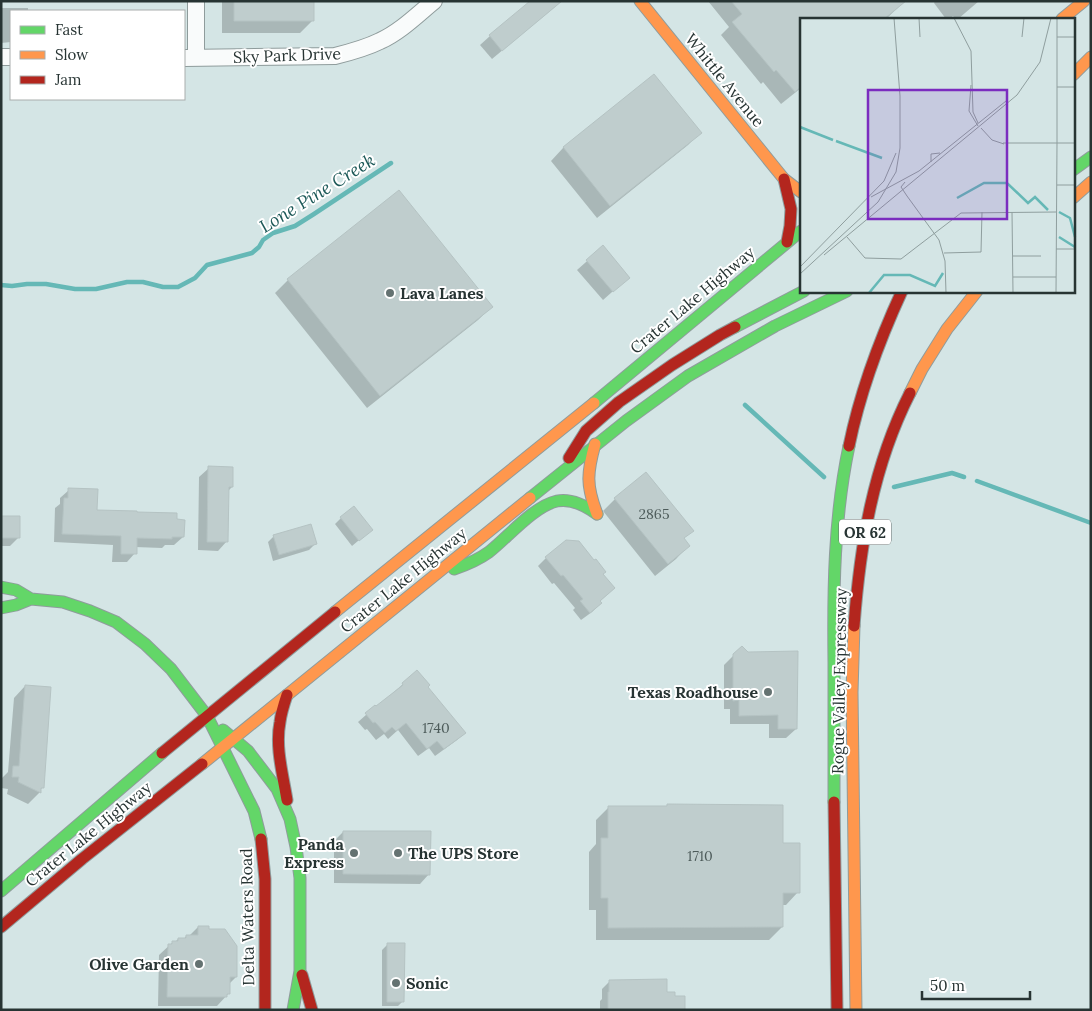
<svg xmlns="http://www.w3.org/2000/svg" width="1092" height="1011" font-family="Lora,serif">
<style>
.shadow{fill:#0003}
.lines{fill:none;stroke-linecap:round;stroke-linejoin:round}
.stream{stroke:#65b8b6;stroke-width:4.5}
.building{fill:#bfcdcd;stroke:#b5c3c3}
.street-casing{stroke:#8f9c9c;stroke-width:18}
.fast-casing{stroke:#8f9c9c;stroke-width:13}
.slow-casing{stroke:#8f9c9c;stroke-width:13}
.jam-casing{stroke:#8f9c9c;stroke-width:13}
.street{stroke:#f9fbfb;stroke-width:16}
.fast{stroke:#63d668;stroke-width:11}
.slow{stroke:#ff974d;stroke-width:11}
.jam{stroke:#b3261e;stroke-width:11}
.poi-dot{fill:#647271;stroke:#fff;stroke-width:2}
.labels{text-anchor:middle;dominant-baseline:central;stroke-width:4;stroke-linejoin:round;paint-order:stroke}
.number-label{font-size:14px;fill:#4e5c5b}
.shield{fill:#fff;stroke:#687170;stroke-width:1}
.shield-label{font-size:15px;font-weight:bold;fill:#273433}
.street-label{font-size:16px;fill:#273433;stroke:#fff}
.poi-label{font-size:16px;font-weight:bold;fill:#273433;stroke:#fff;text-anchor:start}
.water-label{font-size:18px;font-style:italic;fill:#1e5a59;stroke:#fff}
.inset-river{fill:none;stroke:#65b8b6;stroke-width:2.5}
.inset-road{fill:none;stroke:#8f9e9e;stroke-width:1}
.view{fill:#7b2cbf;fill-opacity:0.15;stroke:#7b2cbf;stroke-width:2.5}
.inset-edge{fill:none;stroke:#273433;stroke-width:2.5}
</style>
<rect width="100%" height="100%" fill="#d4e5e5"/>
<!-- shadow -->
<path class="shadow" d="M222,1H313V20L300,33H222Z
M532,1H562L492,59L480,45L490,36Z
M708,1H905L886,19H801V88L781,104L763,82L761,84L721,35L729,27Z
M935,1H979L958,19H955L953,16L950,19H946L934,3Z
M1,8H28V11H11V42L1,43Z
M654,75L700,132L688,145L597,218L551,161L563,148Z
M603,247L629,277L603,300L577,270Z
M288,280L491,307L478,320L367,408L275,293Z
M209,468L232,487L228,491L227,541L218,551L198,550L199,477Z
M69,490L96,512L176,521L183,537L174,545H165L162,548L135,547V553L127,562H112L113,545L54,542L55,508L60,504V498Z
M615,499L692,530L683,539L688,546L676,559L655,576L603,511Z
M1,517L18,538L10,546H1Z
M341,518L371,530L352,546L335,524Z
M274,536L315,544L309,550L273,561L268,542Z
M546,558L602,574L614,588L599,602L601,603L592,612L581,620L573,610L575,608L554,583L552,584L538,566Z
M742,647L796,729L786,738H769V724H730V709H724V665Z
M1,669H2L1,694Z
M403,684L426,687L465,733L457,740L435,756L429,748L418,756L398,730L388,739L384,734L376,740L367,729L365,730L358,722L375,707L376,708Z
M25,686L43,787L40,790V792L28,804L7,794L8,789L1,788V779L8,772L14,698Z
M668,805L782,844L798,892L786,905H782V927L769,940H596V910H589V852L596,844V820L609,807H665Z
M343,832L429,874L420,884L334,883V841Z
M198,927L236,977L229,984V993L217,1006H158L159,955L173,942H175L178,939H184L186,936H189Z
M388,944L403,1001L398,1006H382V950Z
M610,981L666,993L674,998L683,1010H600V1001L602,999V989Z"/>
<g class="lines">
<!-- stream -->
<path class="stream" d="M1,285L12,286L27,284H46L75,289H96L127,282H143L163,287H178L195,278L207,265L252,253L259,247L263,240L273,233L295,226L314,214L391,163
M745,405L824,477
M977,481L1091,523
M894,487L952,473L964,477"/>
</g>
<!-- building -->
<path class="building" d="M234,1H314V21H234Z
M530,1H562L502,51L489,35Z
M731,1H906L884,19H801V87L795,92L776,70L774,72L732,22L742,14Z
M654,74L702,133L610,206L563,147Z
M399,190L493,307L380,396L287,279Z
M603,245L630,278L613,292L586,260Z
M208,466L233,467V487H229L228,542H207Z
M646,472L694,531L684,538L690,546L668,564L614,498Z
M68,488L98,489L97,510L137,511V512L177,513V519L185,520L184,537H172V539L137,538V554H121V536L62,534L64,498H68Z
M354,506L373,530L359,541L340,517Z
M1,516H20V538H1Z
M311,524L317,544L279,555L273,535Z
M566,540L579,541L594,560L596,559L606,572L603,574L615,588L600,601L602,603L590,613L580,601L583,599L563,575L561,576L545,557Z
M742,646L748,652L798,651L797,729H778V715L739,716V700L733,701V654Z
M417,670L430,685L428,687L466,733L444,749L437,741L427,749L406,723L396,731L392,727L385,733L375,722L373,723L365,713L375,705L376,706L403,685L402,683Z
M25,685L51,687L44,788H41V793L18,782L19,777H12L13,766H19Z
M667,804L783,805V843H800V893H783V927L608,928V898H601V838H608V806H667Z
M343,831H431L430,875L343,874Z
M198,926H209V929H225L237,946V977H230V994H227V997H167L168,944H172V941H178V938H186V935H198Z
M387,943H405L404,1002H387Z
M667,979V992H675V996H685V1010H608V992H609V980Z"/>
<g class="lines">
<!-- street casing -->
<g class="street-casing">
<path id="street" d="M196,1V58
M1,57H11
M184,58L335,56C351,52 366,48 380,41C400,32 417,15 434,1"/>
</g>
<!-- fast casing -->
<g class="fast-casing">
<path id="fast" d="M1073,170L1091,157
M735,327L804,291
M594,403L801,231
M530,498L626,421L688,376L775,326L847,291
M454,569C466,565 478,560 489,552C508,537 534,506 557,501C572,498 586,506 597,514
M1,587L16,590L31,599L63,602L90,611L116,622L145,644L171,669L207,716L254,811L261,839
M1,608L16,605L31,599
M223,730L248,751L277,789L290,819L296,847L300,878V971L293,1010
M834,802C834,756 834,709 834,662C833,590 834,517 849,446
M1,891L162,753"/>
</g>
<!-- slow casing -->
<g class="slow-casing">
<path id="slow" d="M640,1L784,179L801,192
M1062,19L1084,1
M1073,75L1091,57
M1073,198L1091,182
M910,393L922,369L947,329L977,291
M595,444C587,473 586,485 597,514
M335,612L594,403
M854,626L852,692L856,1010
M202,764L530,498"/>
</g>
<!-- jam casing -->
<g class="jam-casing">
<path id="jam" d="M784,179L791,209L790,226L787,242
M849,446C860,392 879,341 902,291
M569,458L586,431L619,402L672,365L720,335L735,327
M854,626C860,545 873,466 910,393
M287,695C284,704 281,713 280,722C275,747 283,775 287,800
M162,753L335,612
M834,802L837,1010
M261,839L265,879V1010
M1,927L82,859L202,764
M302,975L312,1010"/>
</g>
<!-- street -->
<use href="#street" class="street"/>
<!-- fast -->
<use href="#fast" class="fast"/>
<!-- slow -->
<use href="#slow" class="slow"/>
<!-- jam -->
<use href="#jam" class="jam"/>
</g>
<!-- markers -->
<g class="poi-dot">
<circle cx="390" cy="293" r="5"/>
<circle cx="768" cy="692" r="5"/>
<circle cx="354" cy="853" r="5"/>
<circle cx="398" cy="853" r="5"/>
<circle cx="199" cy="964" r="5"/>
<circle cx="396" cy="983" r="5"/>
</g>
<g class="labels">
<!-- number labels -->
<g class="number-label">
<text x="654" y="514">2865</text>
<text x="436" y="728">1740</text>
<text x="700" y="856">1710</text>
</g>
<!-- shield labels -->
<rect class="shield" x="839" y="519.5" width="52" height="25" rx="4"/>
<g class="shield-label">
<text x="865" y="532">OR 62</text>
</g>
<!-- street labels -->
<g class="street-label">
<text transform="translate(287 55) rotate(-2)">Sky Park Drive</text>
<text transform="translate(725 80) rotate(51)">Whittle Avenue</text>
<text transform="translate(692 300) rotate(-40)">Crater Lake Highway</text>
<text transform="translate(403 580) rotate(-39)">Crater Lake Highway</text>
<text transform="translate(839 681) rotate(-89)">Rogue Valley Expressway</text>
<text transform="translate(88 834) rotate(-39)">Crater Lake Highway</text>
<text transform="translate(247 917) rotate(-91)">Delta Waters Road</text>
</g>
<!-- poi labels -->
<g class="poi-label">
<text x="400" y="293">Lava Lanes</text>
<text x="758" y="692" text-anchor="end">Texas Roadhouse</text>
<text x="344" y="844" text-anchor="end">Panda<tspan x="344" dy="18">Express</tspan></text>
<text x="408" y="853">The UPS Store</text>
<text x="189" y="964" text-anchor="end">Olive Garden</text>
<text x="406" y="983">Sonic</text>
</g>
<!-- water labels -->
<g class="water-label">
<text transform="translate(317 193) rotate(-32)">Lone Pine Creek</text>
</g>
</g>
<!-- overview -->
<g transform="translate(800 18)">
<rect width="275" height="275" fill="#d4e5e5"/>
<path class="inset-river" d="M0,109L33,122M36,123L82,140M157,180L184,165H207L228,185L235,179L248,192M259,194L270,200L275,219M259,219L275,229M69,275L84,257H110L135,268L143,255"/>
<path class="inset-road" d="M119,0L120,19M154,0L171,33L173,94L178,105M257,0V125M222,19L224,0M257,19H275M171,67L169,93L178,108M257,69H275M181,110L192,122L204,126M203,125H275M131,144V136L140,135M105,164L101,169L107,178M257,167H275M107,178L139,222L145,243L146,275M71,179L119,153L206,83M212,194L213,275M47,219L65,240L101,241L161,195L256,194M256,231H275M144,235L181,234L182,194M24,237L217,77L240,44L251,0M213,238H241M0,249L84,163L96,135M0,256L78,184L96,154L100,130V78L94,0M213,259H256M256,275L257,125"/>
<path class="view" d="M68,72H207V201H68Z"/>
<rect width="275" height="275" class="inset-edge"/>
</g>
<!-- border -->
<rect width="1092" height="1011" fill="none" stroke="#273433" stroke-width="5"/>
<!-- legend -->
<rect x="10" y="10" width="175" height="90" fill="#ffffff" stroke="#a9aead"/>
<rect x="20" y="26" width="25" height="8" fill="#63d668" stroke="#a9aead"/>
<text x="55" y="35" font-size="15" fill="#273433">Fast</text>
<rect x="20" y="51" width="25" height="8" fill="#ff974d" stroke="#a9aead"/>
<text x="55" y="60" font-size="15" fill="#273433">Slow</text>
<rect x="20" y="76" width="25" height="8" fill="#b3261e" stroke="#a9aead"/>
<text x="55" y="85" font-size="15" fill="#273433">Jam</text>
<!-- scale -->
<path d="M922 991v8h108v-8" fill="none" stroke="#273433" stroke-width="2.5"/>
<text x="930" y="991" font-size="15" fill="#273433" stroke="#ffffff" stroke-width="4" paint-order="stroke">50 m</text>
</svg>
